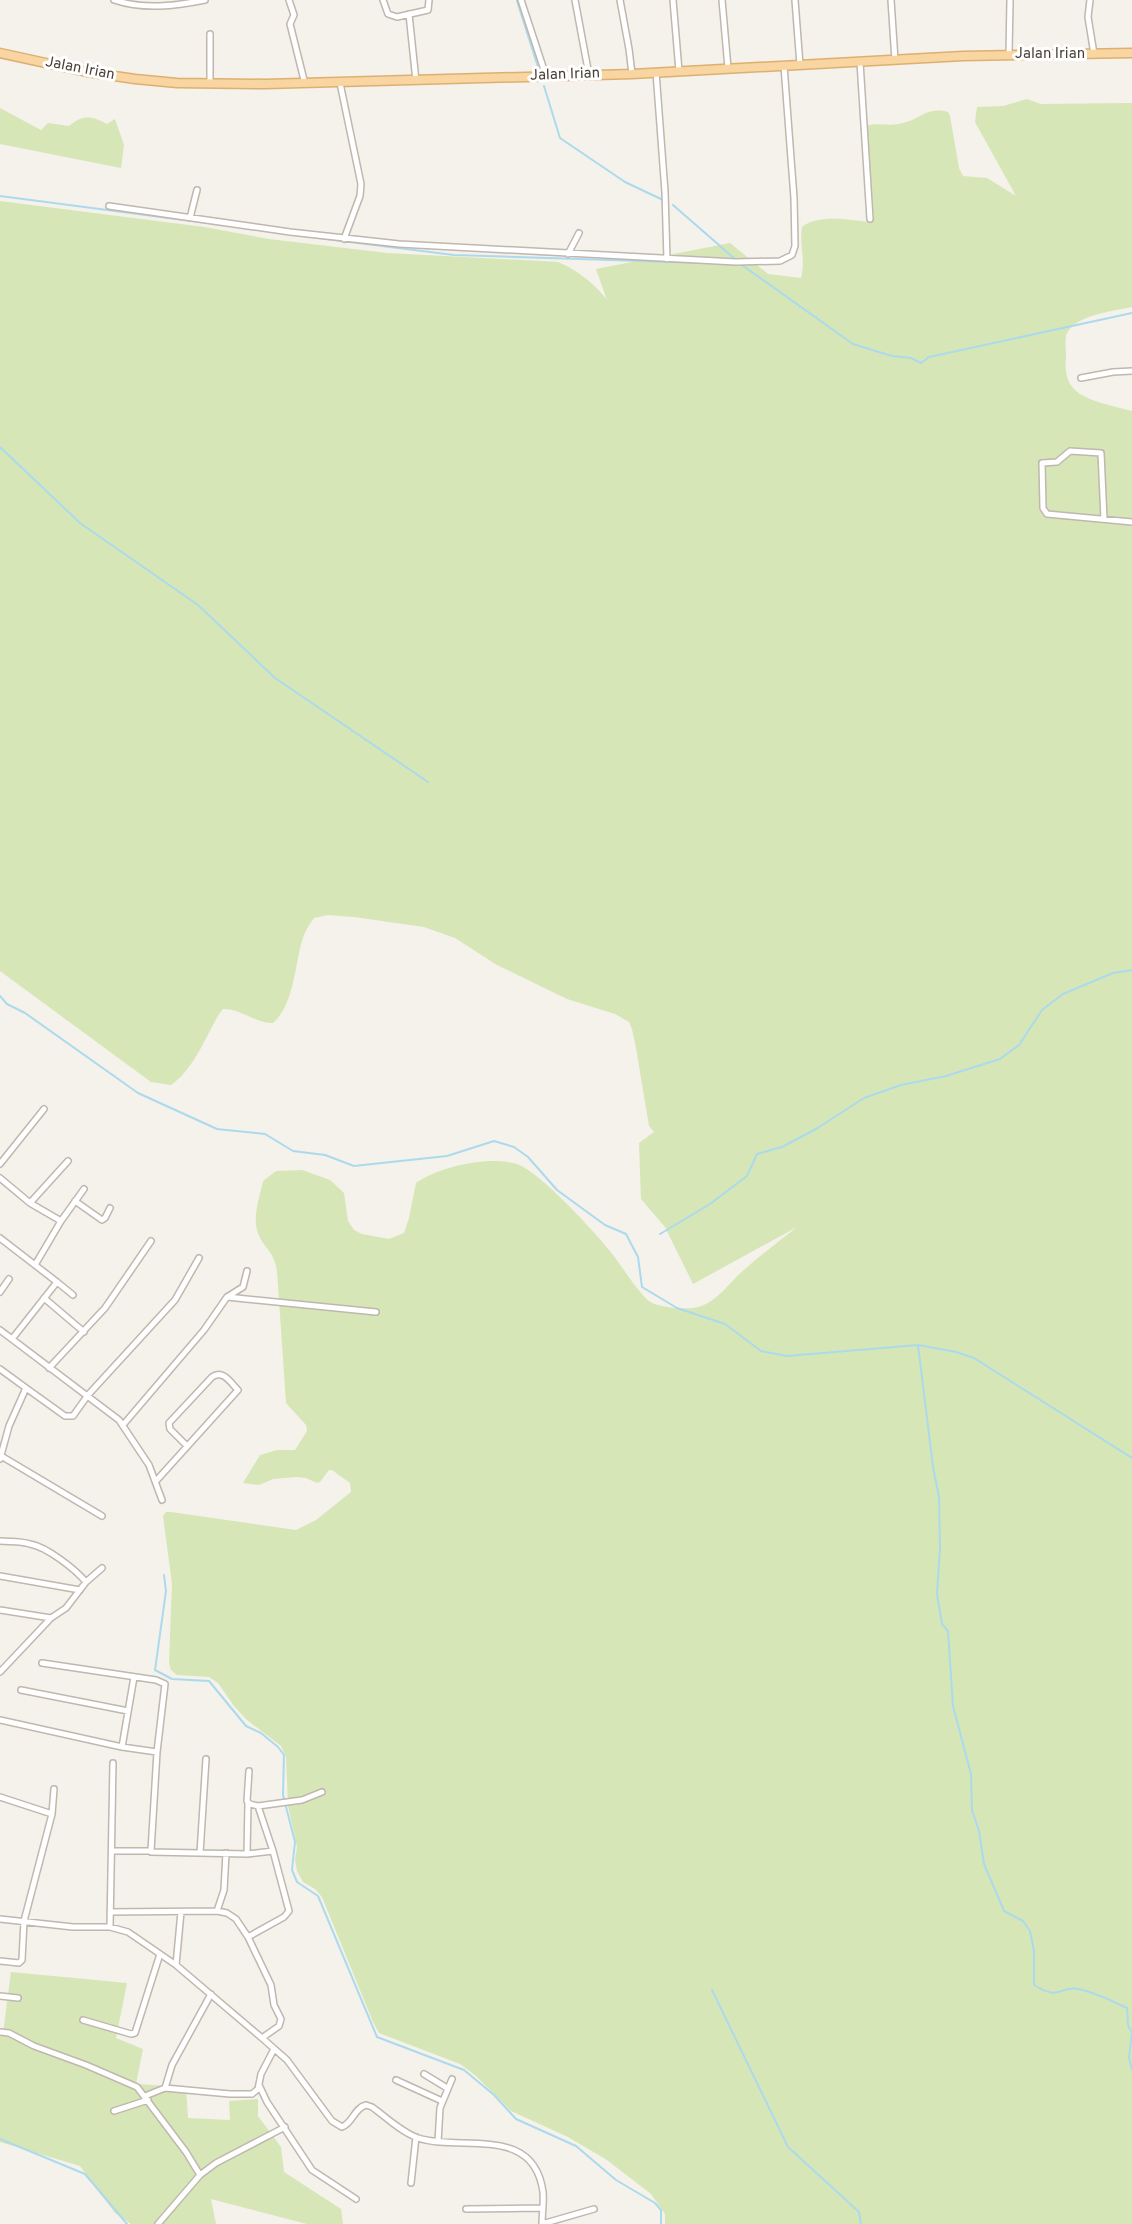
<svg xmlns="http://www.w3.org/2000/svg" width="1132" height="2224" font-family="Overpass,sans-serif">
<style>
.green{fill:#d6e6b7}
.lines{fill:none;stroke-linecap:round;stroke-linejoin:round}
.stream{stroke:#acdaed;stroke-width:2}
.minor-casing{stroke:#c0b7ae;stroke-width:8}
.primary-casing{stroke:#ddb071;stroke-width:11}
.minor{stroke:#fff;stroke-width:5}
.primary{stroke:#f8d5a1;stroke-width:8}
.labels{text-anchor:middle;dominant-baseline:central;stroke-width:6;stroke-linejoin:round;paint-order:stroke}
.street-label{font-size:15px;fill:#494139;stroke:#fff}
</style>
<rect width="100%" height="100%" fill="#f5f1eb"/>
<!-- green -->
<path class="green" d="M1027,99L1041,104L1132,103V307C1114,311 1072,315 1066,336C1065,342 1066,350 1066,355C1065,368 1065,380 1075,390C1086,401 1117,407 1132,411V2224H665V2214L651,2194L607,2160L568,2137L511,2111L475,2075L460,2064L379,2033L373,2022L322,1897L315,1889L303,1882L297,1871L295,1860L297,1847L288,1806L286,1757L281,1746L247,1720L234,1706L218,1683L209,1677L177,1675L171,1670L169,1663L172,1584L163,1516L166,1512H171L296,1530L316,1520L351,1492L350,1483L332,1470H329L320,1482L317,1483L306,1478L296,1477L273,1479L259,1485L243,1483L260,1455L277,1450H295L307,1431L306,1425L286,1403L277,1271C274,1250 263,1248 258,1233C252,1217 260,1196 263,1181L276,1171L302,1170L330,1180L344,1193L348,1221L354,1230L362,1234L389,1239L404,1233L409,1218L416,1183C438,1167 489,1155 517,1164C540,1172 593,1230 610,1251C619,1262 639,1294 649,1301C658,1308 688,1310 698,1307C718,1302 729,1282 744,1270C761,1255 779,1241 797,1227L693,1284L665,1227L641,1199L639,1143L654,1132L649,1126L636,1048L632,1029L629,1022L615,1014L567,999L497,965L455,938L424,927L354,917L328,915L314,918C310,924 306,929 304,935C294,962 296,1002 273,1023C255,1023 242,1009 223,1009L219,1014C205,1038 194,1069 171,1085L151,1082L0,971V201L204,227L269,239L387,253L558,262C577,270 595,284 607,300L596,269L730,243L768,274L801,278C806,260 799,244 802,227C818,214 850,220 869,222L874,220L865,129L866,126C878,122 891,127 903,123C921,119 927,106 948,112L950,116L959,168L963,176L987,178L1016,196L975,122L977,107L1003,106Z
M0,108L41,130L48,123L69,126C83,114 92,116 107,124L115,119L124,145L121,168L0,144Z
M11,1972L127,1983L116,2038L143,2049L136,2084L186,2087L188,2118L230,2120L229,2101L258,2099V2116L281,2147L284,2172L341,2209L343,2224H307L211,2199L216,2224H131L115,2213L80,2166L0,2142V2033H3Z"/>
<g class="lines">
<!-- stream -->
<path class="stream" d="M517,1L538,67
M544,86L560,138L625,182L663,200
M0,196L253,229
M673,205L735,259
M318,238L454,255L704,263
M739,263L853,344L892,356L911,358L921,363L929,357L1132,313
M0,447L80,523L198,605L275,678L428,782
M0,996L7,1004L25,1013L138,1093L217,1129L265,1134L293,1151L325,1155L354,1166L447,1156L494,1141L514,1147L528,1157L557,1190L605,1225L626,1234L638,1257L642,1287L677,1308L725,1324L761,1351L787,1356L918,1345L933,1467L939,1497L940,1548L937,1594L942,1624L948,1631L953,1706L971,1774L972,1810L979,1831L984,1864L1004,1911L1023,1921L1030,1931L1034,1951V1985C1061,2002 1060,1985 1078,1989C1095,1992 1112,2001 1127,2008L1128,2025L1132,2033L1129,2057L1132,2070
M660,1234L710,1204L747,1176L757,1154L782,1147L816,1129L864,1098L901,1085L946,1076L1000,1059L1019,1045L1042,1010L1063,994L1113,973L1132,970
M918,1345L956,1352L974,1358L1132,1458
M164,1575L166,1591L155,1670L172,1679L209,1681L246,1726L261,1733L278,1747L284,1755L283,1795L295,1842L292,1870L297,1882L318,1896L377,2037L464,2070L494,2095L516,2119L576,2146L616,2180L655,2203L661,2210V2224
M712,1990L788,2147L859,2212L861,2224
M0,2139L85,2174L127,2224"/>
<!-- minor casing -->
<g class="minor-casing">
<path id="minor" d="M114,0C144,10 175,6 205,0
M289,0L294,15L290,24L305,84
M383,0L388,14L397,17L428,10L429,0
M521,0L546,76
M575,0L589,75
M620,0L629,49L632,74
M673,0L679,71
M722,0L728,68
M795,0L800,65
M891,0L895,60
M1090,0L1088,17L1094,54
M409,14L416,81
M210,34V84
M1009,54L1010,0
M860,62L870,219
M656,72L665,192L667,259
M340,83L361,184L360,196L344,239
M109,206L290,232L399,244L736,262L780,261L792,255L795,246L794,198L784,66
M190,218L197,190
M568,254L579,233
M1081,378L1113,372L1132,371
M1104,519L1101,453L1070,451L1057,462L1042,463L1043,508L1047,514L1132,522
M0,1164L44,1109
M0,1178L30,1203L61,1221L84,1189
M75,1201L102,1220L105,1218L110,1208
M30,1203L68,1161
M0,1238L57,1282
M35,1265L61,1221
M0,1292L9,1279
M227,1297L376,1312
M44,1298L84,1332
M0,1330L119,1420L149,1465L162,1500
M12,1339L57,1282L73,1295
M49,1368L105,1308L151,1241
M0,1369L26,1388
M123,1425L204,1330L227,1297L243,1287L247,1271
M1,1456L102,1516
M0,1459L9,1426L26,1388L65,1416H73L88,1395L175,1300L199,1258
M156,1481L238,1390C231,1383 223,1369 212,1377L169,1423L170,1429L187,1446
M0,1541C10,1542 20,1541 30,1544C47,1547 75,1569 86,1582
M0,1576L80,1590
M0,1610L51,1618
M42,1663L156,1680L165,1684L157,1752L151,1851H112
M0,1672L51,1618L66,1608L86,1582L102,1568
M21,1690L128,1711
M0,1720L122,1747L157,1752
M122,1747L134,1677
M249,1771L247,1801L250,1804L258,1806L302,1800L322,1792
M0,1797L52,1814
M151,1852L247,1854L273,1851
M200,1853L206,1759
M247,1854L248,1803
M217,1911L224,1890L226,1853
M110,1912L217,1911L227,1913L236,1919L248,1937L271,1985L274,2005L281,2019L279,2026L262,2038
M0,1919L73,1927H110L128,1932L176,1965L262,2038L287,2060L332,2121L342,2127C353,2123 354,2108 366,2105L372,2107C386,2117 401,2132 418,2138C461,2152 534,2124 543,2192C544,2202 542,2214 542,2224
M110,1927L113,1763
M248,1937L284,1917L289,1911L273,1851L258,1806
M0,1961L19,1963L22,1960L24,1921L52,1814L54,1789
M176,1965L181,1912
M0,1996L18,1998
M83,2020L131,2034L135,2033L160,1954
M0,2032L9,2033L34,2046L86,2065L137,2087L186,2152L200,2175
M424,2074L447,2088
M396,2080L442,2101
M259,2085L267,2102L312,2170L356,2199
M165,2088L172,2065L211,1994
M145,2096L165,2088L230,2094H252L258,2089L261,2074L274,2049
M114,2111L148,2100
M438,2142L440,2108L452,2079
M411,2183L416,2137
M466,2209L542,2208
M158,2224L200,2175L216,2163L285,2127
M542,2224L594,2209"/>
</g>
<!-- primary casing -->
<g class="primary-casing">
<path id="primary" d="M0,53L87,72L135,79L177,83L265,84L632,74L963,56L1132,53"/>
</g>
<!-- minor -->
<use href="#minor" class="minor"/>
<!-- primary -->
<use href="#primary" class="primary"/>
</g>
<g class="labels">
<!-- street labels -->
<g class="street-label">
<text x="1050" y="54">Jalan Irian</text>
<text transform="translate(80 69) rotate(11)">Jalan Irian</text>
<text transform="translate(565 75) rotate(-2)">Jalan Irian</text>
</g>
</g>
</svg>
